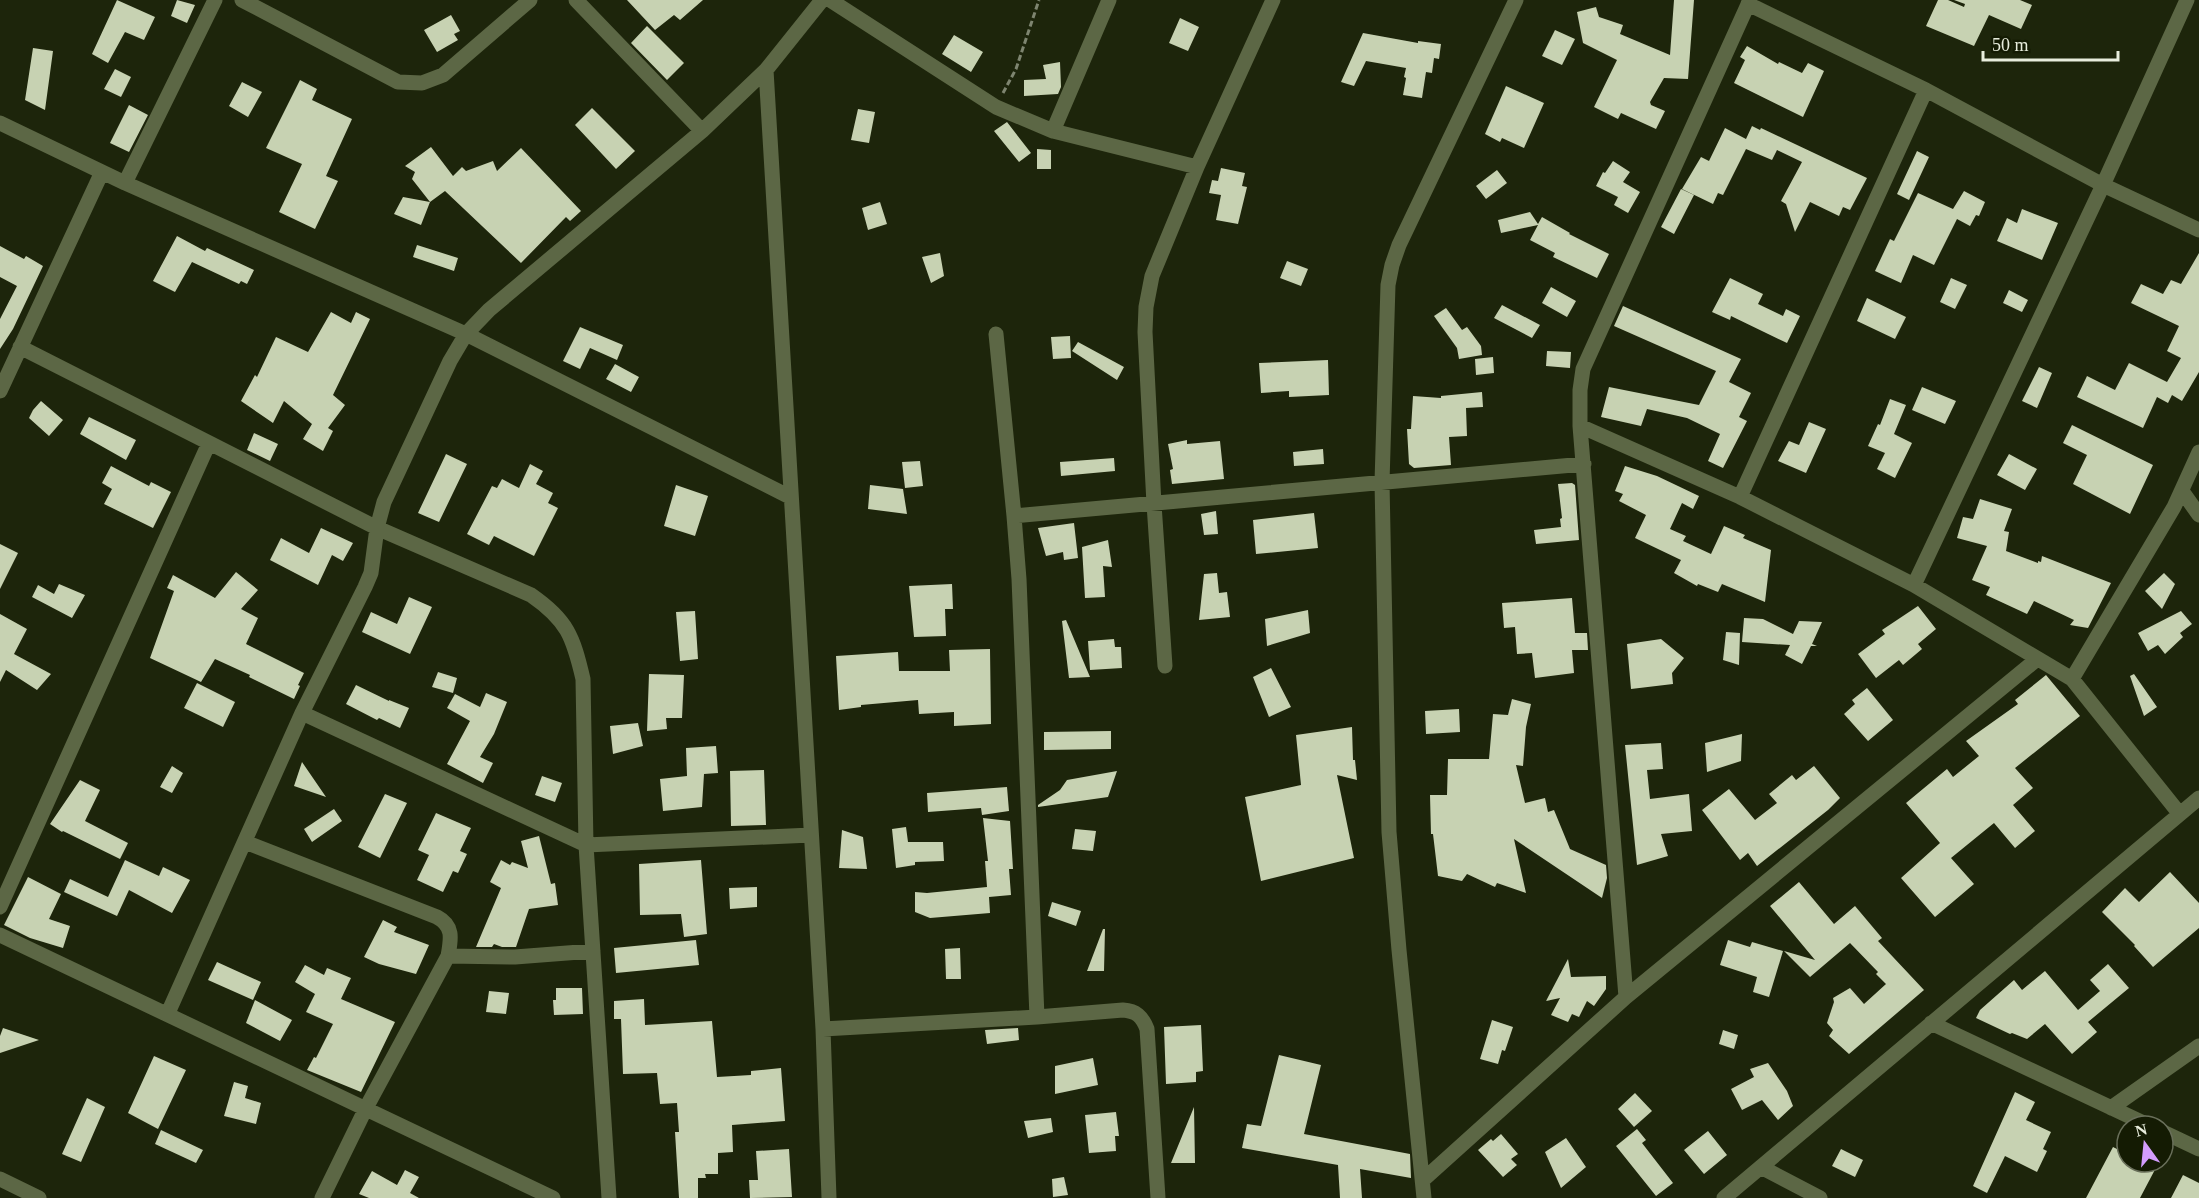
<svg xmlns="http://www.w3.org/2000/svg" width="2199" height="1198" font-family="Georgia,serif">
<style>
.building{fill:#c7d2b2}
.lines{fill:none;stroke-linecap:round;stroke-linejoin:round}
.path{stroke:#7e8570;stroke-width:3;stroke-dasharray:6 3;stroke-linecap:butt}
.minor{stroke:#5c6745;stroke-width:15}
</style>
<rect width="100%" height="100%" fill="#1d250b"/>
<!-- building -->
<path class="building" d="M117,0L155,17L144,40L125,32L108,63L92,54Z
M177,0L195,5L187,23L171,16Z
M627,0H703L680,20L674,15L655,30Z
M1674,0H1694L1688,79L1664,78L1650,102L1651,105L1665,111L1656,129L1621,113L1618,119L1594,107L1617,60L1583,43L1577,12L1596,7L1599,17L1623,25L1620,34L1670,55Z
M1938,0H1948L1964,7L1965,4L1954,0H2020L2032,5L2021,29L1989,15L1974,46L1926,26Z
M451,15L460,31L454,34L458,40L437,52L424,30Z
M1180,18L1199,27L1188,51L1169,43Z
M647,26L684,63L667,80L631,43Z
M1555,30L1575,39L1562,65L1542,56Z
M1363,33L1418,43V41L1441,44L1439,59L1434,58L1432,73L1426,72L1422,98L1403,95L1406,78L1404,77L1406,68L1366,61L1354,86L1341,82Z
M954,35L983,52L971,72L942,54Z
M1747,46L1778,64L1779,62L1802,73L1808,63L1824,71L1803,117L1734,83L1745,60L1740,57Z
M33,48L53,51L45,110L25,100Z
M1060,62L1061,87L1058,94L1024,96V80L1046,79L1043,65Z
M115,69L131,77L121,97L104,89Z
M300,80L317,89L312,100L352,119L326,176L338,181L315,229L279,212L302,164L266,148Z
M242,82L262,92L248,117L229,106Z
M1506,86L1544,103L1524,148L1502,138L1500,142L1485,134Z
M129,105L148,115L129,152L110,143Z
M592,108L635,151L616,169L575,125Z
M858,109L875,112L869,143L851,140Z
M1007,122L1031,153L1019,162L994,131Z
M1752,126L1760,130L1761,128L1867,178L1850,210L1843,207L1839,216L1810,202L1795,232L1786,204L1781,201L1802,162L1777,150L1772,160L1746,149L1723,195L1718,193L1713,204L1682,189L1701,157L1709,161L1725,128L1746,139Z
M431,147L453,176L462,167L466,171L493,161L497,171L521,148L581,211L570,221L566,217L521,263L445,191L430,202L421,225L394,214L403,197L430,202L412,179L415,172L405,166Z
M1037,149L1051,150V169H1037Z
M1917,151L1929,157L1909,200L1897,194Z
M1613,161L1630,172L1623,182L1640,192L1628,213L1614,205L1618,197L1596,186L1603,172L1605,173Z
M1221,168L1245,173L1242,186L1247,187L1238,224L1216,220L1221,195L1209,193L1212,180L1218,181Z
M1497,170L1507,183L1486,199L1476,186Z
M1681,189L1694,195L1674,234L1661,227Z
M1964,191L1985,202L1979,216L1976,215L1970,226L1957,219L1934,265L1913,255L1901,283L1875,271L1890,239L1894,241L1918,193L1953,209Z
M880,202L887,224L868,230L862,208Z
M2022,209L2058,223L2042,260L1997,241L2007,218L2017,223Z
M1530,212L1538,224L1542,217L1570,233L1569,234L1609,254L1597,278L1553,257L1555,253L1530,240L1538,225L1501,233L1498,220Z
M177,236L205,251L207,248L254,270L247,284L241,281L239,284L192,262L175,292L153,281Z
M417,245L458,258L454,271L413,257Z
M0,246L24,259L26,256L43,266L13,329L0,349V319L17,286L0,277Z
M940,253L944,276L931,283L922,257Z
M2199,253V372L2182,401L2172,395L2168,403L2157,397L2143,428L2077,397L2087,376L2115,390L2129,363L2167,382L2181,358L2167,351L2179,326L2131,303L2141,284L2163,294L2171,280L2181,284Z
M1287,261L1308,269L1301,286L1280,278Z
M1730,278L1763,294L1758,304L1783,316L1786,309L1800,316L1787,343L1731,316L1730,320L1712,312Z
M1951,278L1967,285L1955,309L1940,302Z
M1551,287L1576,301L1567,317L1542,303Z
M2009,290L2028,300L2022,312L2003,303Z
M1867,298L1906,317L1895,339L1857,321Z
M1502,305L1540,325L1532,338L1494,318Z
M1623,306L1741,359L1729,382L1751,393L1739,417L1747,421L1723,468L1708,461L1720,434L1687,418L1647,409L1641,426L1601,417L1609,387L1699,405L1716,371L1614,326Z
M1446,308L1462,330L1467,327L1481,346L1482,355L1459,359L1457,348L1434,316Z
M331,312L351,323L356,312L370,319L333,395L345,405L328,428L333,431L323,451L303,439L312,424L284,401L273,423L241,401L255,375L257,377L276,337L308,352Z
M580,327L623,345L617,360L590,348L580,369L563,361Z
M1070,336L1071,358L1053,359L1051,337Z
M1078,342L1124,367L1117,380L1072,351Z
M1547,351L1571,352L1570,368L1546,366Z
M1493,357L1494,373L1476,375L1475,359Z
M1328,360L1329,395L1289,397V391L1261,393L1259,363Z
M615,364L639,377L631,392L606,379Z
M2039,367L2052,373L2037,408L2022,401Z
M1922,387L1956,401L1945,424L1912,410Z
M1482,392L1483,407L1466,408L1467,436L1449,437L1451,465L1414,468L1409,464L1407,429H1411L1413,396L1441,398V396Z
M1890,399L1906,405L1894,434L1912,443L1895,478L1877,469L1885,453L1868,446L1878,424L1880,425Z
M41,401L63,420L49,436L29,418L33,410Z
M89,417L136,440L126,460L80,434Z
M1809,422L1826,429L1806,473L1778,461L1789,441L1799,445Z
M2072,425L2153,465L2130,514L2073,484L2087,455L2063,443Z
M254,433L278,444L270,461L247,450Z
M1187,440V444L1220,441L1224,479L1172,484L1170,470L1173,469L1168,444Z
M1323,449L1324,464L1294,466L1293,452Z
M446,454L467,464L439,522L418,513Z
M2009,454L2037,469L2025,490L1997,475Z
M1114,458L1115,471L1061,476L1060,462Z
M920,461L923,486L905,488L902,462Z
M530,464L543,471L536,484L553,493L548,503L558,508L534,556L494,536L489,545L467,534L492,486L497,488L502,479L519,488Z
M111,466L149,486L151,482L171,492L153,528L104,504L112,489L102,483Z
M1625,466L1657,476L1699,496L1693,509L1682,503L1670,529L1686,536L1683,541L1711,554L1724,526L1745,535L1743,538L1771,550L1765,602L1722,584L1718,592L1698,584L1697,586L1674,573L1681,560L1635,538L1646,515L1619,501L1623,494L1615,491Z
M1572,483L1575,485L1579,540L1536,544L1534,530L1561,527L1560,519L1562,518L1558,484Z
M676,485L708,496L695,536L664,526Z
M870,485L903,489L907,514L868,509Z
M1980,499L2012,509L2004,531L2009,532L2006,551L2038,563V561L2041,562L2042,556L2111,583L2088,628L2070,625L2074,620L2034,601L2027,614L1986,595L1990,587L1972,580L1987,546L1957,538L1963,517L1973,519Z
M1216,511L1218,534L1204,535L1201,514Z
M1314,513L1318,548L1256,554L1253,520Z
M1074,523L1078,558L1064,560L1063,552L1046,556L1038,528Z
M321,528L353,543L343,561L332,555L318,585L270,560L281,538L309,553Z
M1108,540L1112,567L1103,566L1105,597L1085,598L1082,547Z
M0,544L18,553L0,589Z
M236,572L258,590L241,609L258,618L246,644L304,673L298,685L300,686L294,699L249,677L250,675L215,659L201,682L150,658L174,591L167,588L173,575L215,598Z
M1217,573L1219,593L1227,592L1230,617L1199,620L1204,574Z
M2164,573L2175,584L2162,609L2145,591Z
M59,584L85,595L72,618L32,597L38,585L54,594Z
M952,584L953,609H945L946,636L914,637L909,586Z
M409,597L432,607L410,654L362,632L371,612L397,624Z
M1572,598L1575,633H1587L1588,650H1572L1574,673L1535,678L1532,653L1517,654L1515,627L1504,628L1502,603Z
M1918,606L1936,629L1918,644L1922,649L1903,665L1899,660L1876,678L1858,654L1885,634L1882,630Z
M1308,610L1310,633L1267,646L1265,619Z
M695,611L698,659L680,661L676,612Z
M2181,611L2192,624L2180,633L2183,637L2165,654L2158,645L2148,651L2138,633Z
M0,614L27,629L14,654L51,674L37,690L6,670L0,682Z
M1744,618L1763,619L1793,634L1799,621L1822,622L1812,644L1817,646H1811L1802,664L1785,655L1790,645L1742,642Z
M1066,620L1090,677L1069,678L1062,621Z
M1726,632L1740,633L1739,665L1723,660Z
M1114,639L1115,647H1121L1122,668L1090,670L1088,641Z
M1661,639L1684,658L1672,673L1673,684L1631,689L1627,644Z
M990,649L991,724L954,726V712L919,714L918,700L861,705V707L839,710L836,656L898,652L899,671H950L949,650Z
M1271,668L1291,707L1269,717L1253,677Z
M438,672L457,678L453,693L432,687Z
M649,674L684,675L682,718H666L667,729L647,731Z
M2134,674L2157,707L2144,716L2130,676Z
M2046,675L2080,716L2015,768L2033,788L2013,805L2035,831L2015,848L1994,823L1951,858L1974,884L1935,917L1901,878L1940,843L1906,803L1947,769L1953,777L1979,756L1966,741L2018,704L2015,700Z
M197,683L235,702L223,727L184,708Z
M356,685L389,701V700L409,708L400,728L379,718L377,720L346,704Z
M1867,688L1893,720L1868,741L1844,714L1855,704L1852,700Z
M486,693L507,702L494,734L480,757L493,763L483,783L447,764L470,721L447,708L455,694L480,707Z
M1512,699L1531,704L1526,727L1523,766L1516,765L1525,803L1545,798L1548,812L1554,810L1570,849L1606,865L1607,878L1602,898L1514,839L1526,893L1497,883L1495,887L1467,874L1462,881L1438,876L1433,834H1431L1430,795H1447L1448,759H1489L1493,714L1508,715Z
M1459,709L1460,732L1426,734L1425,711Z
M638,723L643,746L613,754L610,726Z
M1352,727L1353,760H1355L1357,780L1337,775L1354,858L1261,881L1245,797L1301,785L1296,735Z
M1111,731V749L1044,750V732Z
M1742,734L1741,761L1707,772L1705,743Z
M1661,743L1663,769L1647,770L1650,799L1689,794L1692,831L1661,834L1668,856L1637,865L1625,745Z
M716,746L718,773L704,774L702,807L663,811L660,779L687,776L686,748Z
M302,762L326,797L294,786Z
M172,766L183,773L172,793L160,787Z
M1814,766L1840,798L1828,810L1757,866L1748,853L1740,860L1702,810L1729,789L1755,820L1777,803L1769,794L1792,775L1796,780Z
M764,770L766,825L731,826L730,771Z
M1117,771L1108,797L1038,807V805L1060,790L1067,780Z
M542,776L562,783L555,802L535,795Z
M80,780L100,790L85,821L128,843L120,859L63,831L62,832L50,824Z
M1007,787L1009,811L982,815L981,808L928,812L927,793Z
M385,794L407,803L380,858L358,847Z
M334,809L342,821L312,842L304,829Z
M436,813L471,828L460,851L467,854L458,873L453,871L443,892L417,880L429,855L418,850Z
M983,818L1010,821L1013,869H1009L1011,895L989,897L990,913L930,918L915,912V892L927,893L987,887L985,861H988Z
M906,827L908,842H943L944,861L915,862V865L896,868L892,829Z
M1075,829L1096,831L1093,851L1072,849Z
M842,830L863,837L867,869L839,868Z
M539,836L551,884L555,883L558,905L529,909L516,947H502L494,944L492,947H476L501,888L490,882L501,860L510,865L512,862L528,868L521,841Z
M125,860L159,876L163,867L190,880L172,913L129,890L117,916L64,892L70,879L108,897Z
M701,860L707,934L684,937L681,914L640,915L639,864Z
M2170,872L2199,903V928L2153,967L2134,946L2135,945L2102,912L2125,888L2139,902Z
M28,877L61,894L49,919L70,926L63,948L30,938L4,925Z
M1799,882L1834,924L1855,906L1882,938L1878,941L1924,990L1849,1054L1829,1036L1833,1030L1827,1023L1834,1002L1833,998L1850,988L1864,1004L1886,984L1876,974L1878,972L1850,943L1810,977L1784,951L1815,960L1770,906Z
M757,887V907L730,909L729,888Z
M1052,902L1081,911L1076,926L1048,916Z
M383,920L397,927L394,932L429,945L416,974L379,964L364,957Z
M1103,929H1105L1104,971H1087Z
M696,940L699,965L616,973L614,948Z
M1728,940L1750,947L1752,942L1783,951L1769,997L1753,992L1757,977L1720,965Z
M960,948L961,979H946L945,949Z
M1568,959L1571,977L1606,976V989L1594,1006L1587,1001L1579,1017L1572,1014L1568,1022L1551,1015L1560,998L1546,1001Z
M217,962L261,982L253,1000L208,980Z
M2108,964L2129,988L2088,1022L2097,1032L2072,1054L2045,1024L2027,1039L2012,1033L2010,1034L1976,1018L1980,1010L2014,980L2022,990L2045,971L2078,1010L2100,991L2090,980Z
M305,965L324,975L327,968L351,978L341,999L395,1022L361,1092L307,1070L314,1057L316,1058L333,1024L306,1012L315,994L295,982Z
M556,988H582L583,1014L554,1015L553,1000H556Z
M489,991L509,993L506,1014L486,1012Z
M644,999L645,1025L712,1021L717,1077L751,1075V1071L781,1068L785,1121L732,1125L733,1152L718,1153V1174H705L706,1178H698V1198H679L675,1132H679L677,1103L660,1104L657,1073L623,1074L621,1019H614V1001Z
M255,1000L292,1020L280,1041L246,1023Z
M1492,1020L1513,1027L1505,1051L1502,1050L1498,1064L1480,1059Z
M1201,1025L1203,1071L1196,1072V1082L1166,1084L1164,1027Z
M3,1028L39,1040L0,1053V1036Z
M1018,1028L1019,1040L987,1044L985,1030Z
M1723,1030L1738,1035L1734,1049L1719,1044Z
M1279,1055L1321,1065L1304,1134L1410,1154L1411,1178L1360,1169L1362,1198H1340L1338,1165L1242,1148L1247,1124L1261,1126Z
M154,1056L186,1070L158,1129L128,1113Z
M1093,1058L1098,1085L1055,1094V1066Z
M1768,1063L1787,1091L1793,1106L1778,1120L1762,1100L1742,1110L1731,1089L1754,1077L1750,1069Z
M234,1082L248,1086L245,1098L261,1103L256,1124L224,1116Z
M2015,1092L2035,1102L2026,1120L2051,1132L2043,1149L2047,1151L2037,1172L2005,1156L1987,1193L1973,1186Z
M1635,1093L1652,1111L1634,1127L1618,1109Z
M87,1098L105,1107L81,1162L62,1154Z
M1194,1107L1195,1163H1171Z
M1116,1112L1119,1136H1115L1116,1151L1089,1153L1085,1115Z
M1051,1118L1053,1132L1028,1138L1024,1121Z
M1637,1129L1646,1140L1642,1143L1673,1183L1656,1196L1616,1146Z
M161,1130L203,1150L196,1163L155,1144Z
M1708,1131L1727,1155L1704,1174L1684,1150Z
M1501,1134L1518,1154L1511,1159L1517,1165L1503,1177L1478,1150L1491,1139L1493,1141Z
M1566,1138L1586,1167L1561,1188L1545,1152Z
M2113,1147L2127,1154V1162H2159L2140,1198H2086Z
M789,1149L792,1197L750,1198L749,1180H758L756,1151Z
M1841,1149L1863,1160L1855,1177L1832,1166Z
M405,1170L419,1177L410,1193L419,1198H369L359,1194L372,1171L397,1185Z
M2183,1175L2199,1183V1198H2171Z
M1064,1177L1068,1195L1053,1197L1052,1179Z"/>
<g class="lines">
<!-- path -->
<path class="path" d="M1003,93L1016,69L1039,0"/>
<!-- minor -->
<path class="minor" d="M242,0L398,82L422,83L443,75L530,0
M576,0L702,131
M822,0L766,70L823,1029L829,1198
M830,0L996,107L1053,131L1197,167
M1748,4L1926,90L2103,185L2199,230
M0,123L125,183L466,334L790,497
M1053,131L1109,0
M125,183L215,0
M996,334L1014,516L1019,579L1037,1017
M20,347L377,528L531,595C567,620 573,636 583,679L586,845L609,1198
M0,391L102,172
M1580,426L1740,497L1914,585L2072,679L2179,813
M2182,491L2199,515
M1740,497L1926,90
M1014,516L1584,464
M1914,585L2103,185L2187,0
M1165,666L1154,504L1145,332L1146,307L1152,276L1197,167L1273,0
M2072,679L2174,507L2199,452
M302,713L586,845L811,835
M245,842L437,917C454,926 451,939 448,956L366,1108L322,1198
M0,907L209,443
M0,935L553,1198
M448,956L515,957L593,951
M1626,997L1580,426V390L1583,369L1750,0
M168,1013L302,713L365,587L371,573L377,528L384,502L450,361L466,334L489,310L702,131L766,70
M1931,1023L2150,1126
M823,1029L1037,1017L1123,1010C1136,1011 1142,1016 1147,1029L1158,1198
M2111,1108L2199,1046
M2163,1132L2199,1149
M1761,1167L1820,1198
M0,1179L39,1198
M1423,1180L1626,997L2036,660
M1424,1198L1399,950L1389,832L1382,482L1388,285L1392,265L1399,245L1516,0
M1724,1198L2199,798"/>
</g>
<!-- north arrow -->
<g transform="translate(2145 1144) rotate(345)"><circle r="28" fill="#141b03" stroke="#696f5a" stroke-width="1.5"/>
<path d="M0-4.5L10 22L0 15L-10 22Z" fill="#d39cfd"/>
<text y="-9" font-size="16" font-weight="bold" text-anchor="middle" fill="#e8eddd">N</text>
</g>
<!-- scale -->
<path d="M1983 51v9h135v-9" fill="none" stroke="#e8eddd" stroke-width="3"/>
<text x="1992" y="51" font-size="18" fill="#e8eddd" stroke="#141b03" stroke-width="4.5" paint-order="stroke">50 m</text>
</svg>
